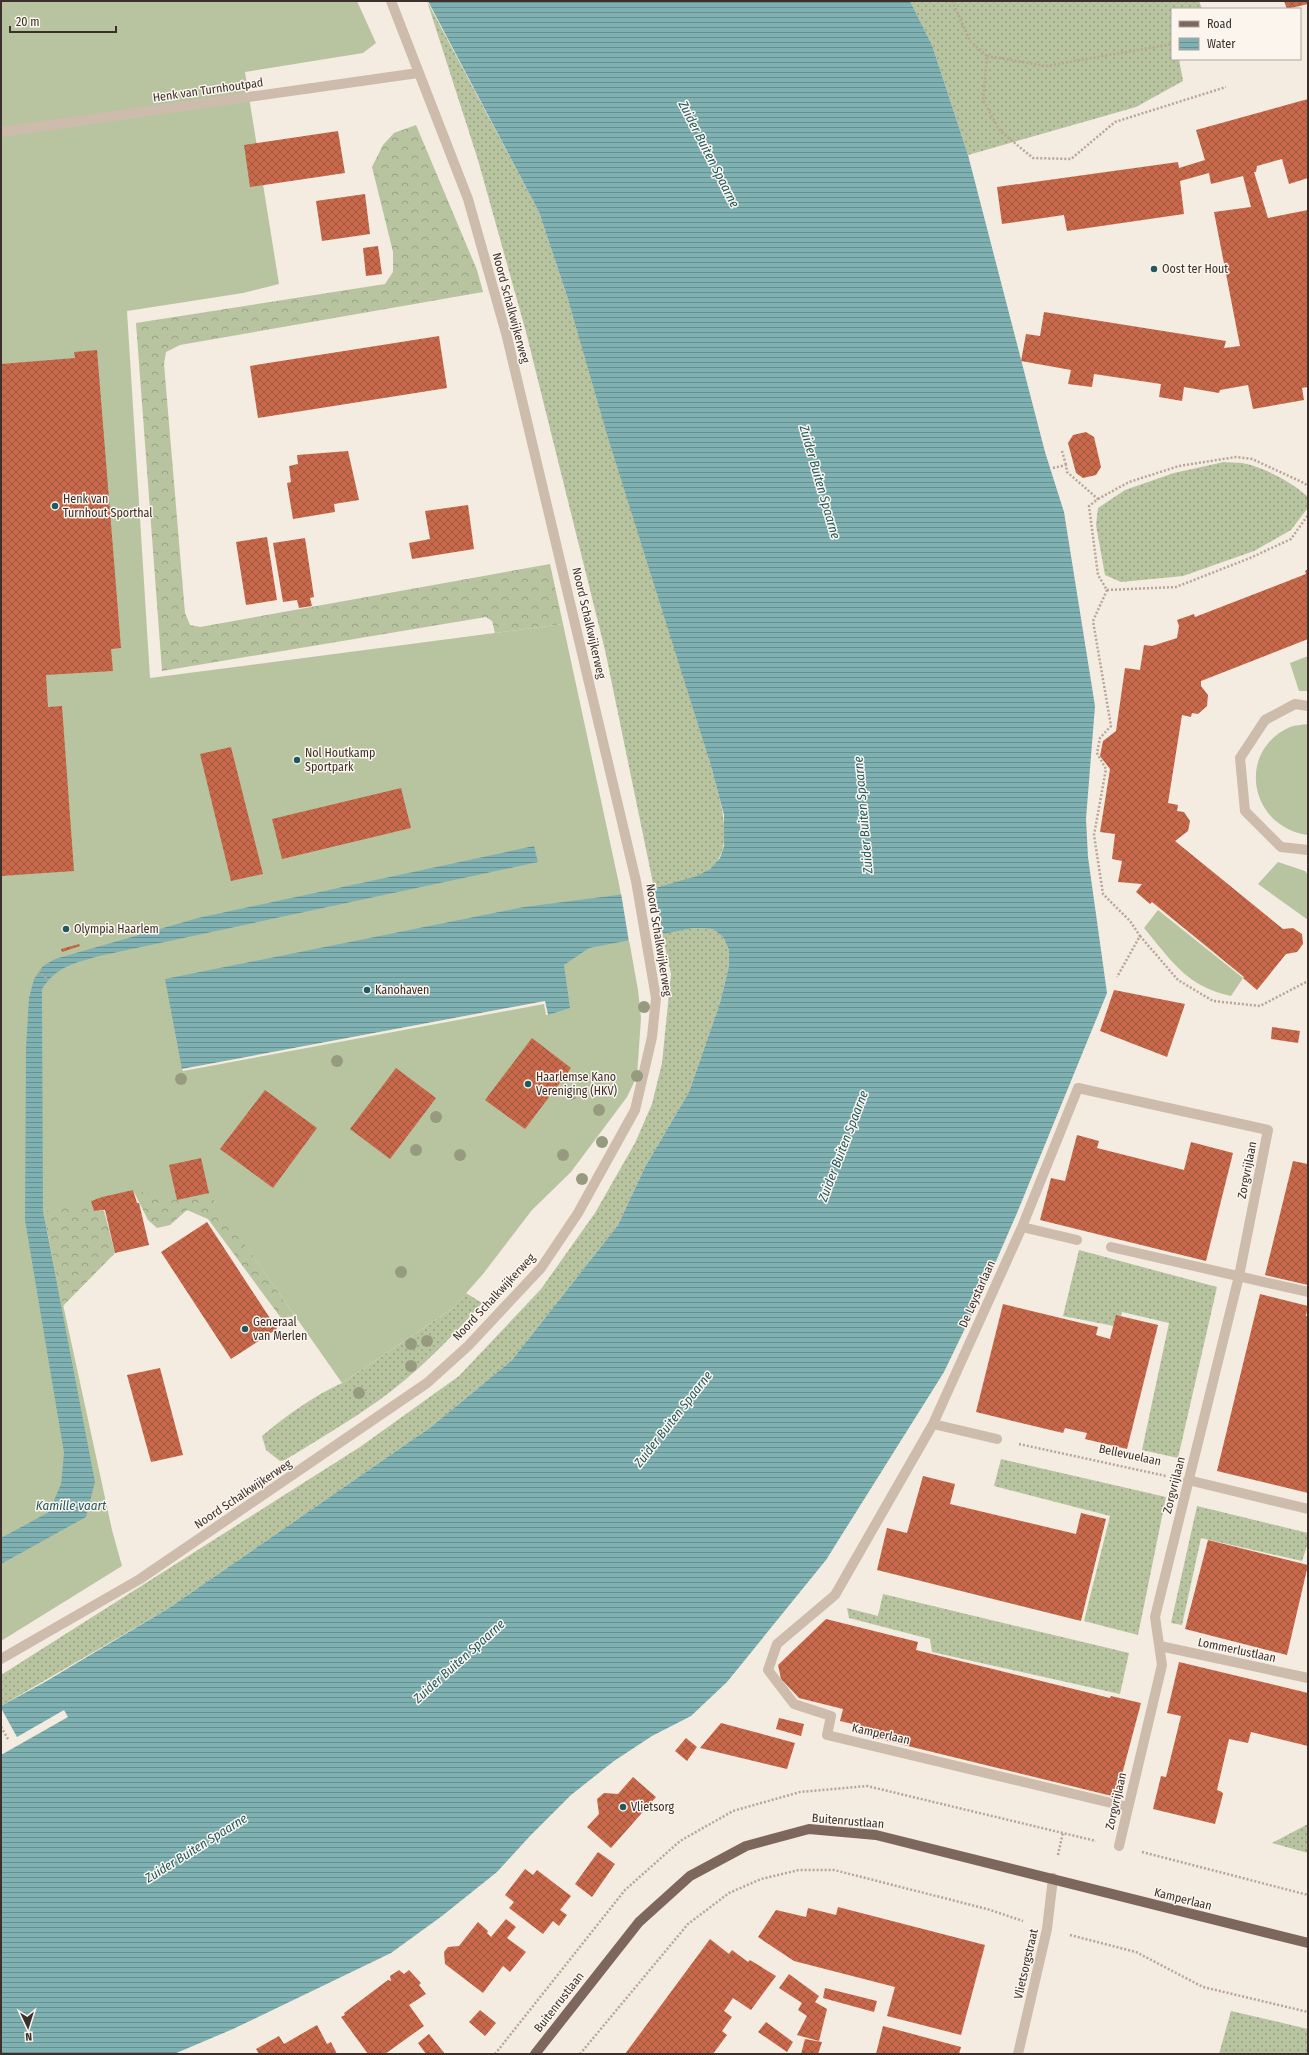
<svg xmlns="http://www.w3.org/2000/svg" width="1309" height="2055" font-family="'Fira Sans Condensed',sans-serif">
<style>
.grass{fill:url(#grass-dots)}
.forest{fill:url(#forest-crowns)}
.garden{fill:#b8c4a0}
.water{fill:url(#water-rules)}
.pier{fill:#f4ebe1}
.building{fill:url(#building-cross-hatch)}
.lines{fill:none;stroke-linecap:round;stroke-linejoin:round}
.path{stroke:#b9a596;stroke-width:2.5;stroke-dasharray:2 2;stroke-linecap:butt}
.street{stroke:#cdbbac;stroke-width:10}
.primary{stroke:#7d675c;stroke-width:10}
.tree{fill:#969b7f}
.poi-dot{fill:#1f5a5e;stroke:#fbf5ee;stroke-width:1.5}
.labels{text-anchor:middle;dominant-baseline:central;stroke-width:3;stroke-linejoin:round;paint-order:stroke}
.street-label{font-size:12px;fill:#3b302b;stroke:#fbf5ee}
.poi-label{font-size:12px;fill:#3b302b;stroke:#fbf5ee;text-anchor:start}
.water-label{font-size:13px;font-style:italic;fill:#1f5a5e;stroke:#fbf5ee}
</style>
<defs>
<pattern id="grass-dots" width="8" height="8" patternUnits="userSpaceOnUse"><rect width="8" height="8" fill="#b8c4a0"/><path d="M2 2h.1M6 6h.1" fill="none" stroke="#97a083" stroke-width="1.8" stroke-linecap="round"/></pattern>
<pattern id="forest-crowns" width="20" height="18" patternUnits="userSpaceOnUse"><rect width="20" height="18" fill="#b8c4a0"/><path d="M2 6a3 3 0 1 1 6 0M12 15a3 3 0 1 1 6 0" fill="none" stroke="#97a083"/></pattern>
<pattern id="water-rules" width="6" height="5" patternUnits="userSpaceOnUse"><rect width="6" height="5" fill="#7fb0b2"/><path d="M0 2.5h6" fill="none" stroke="#699091"/></pattern>
<pattern id="building-cross-hatch" width="8" height="8" patternUnits="userSpaceOnUse"><rect width="8" height="8" fill="#c8694b"/><path d="M0 0l8 8M0 8l8-8" fill="none" stroke="#a4573f"/></pattern>
</defs>
<rect width="100%" height="100%" fill="#f4ebe1"/>
<!-- grass -->
<path class="grass" d="M427,1L539,212L567,296L711,766C718,795 738,846 710,869C696,880 672,883 654,888L605,650L526,332L478,160Z
M910,1H1199L1202,9H1172V59H1179L1183,81L1136,107L968,155L932,45Z
M1224,462C1232,463 1240,462 1247,464C1265,468 1295,484 1308,497L1307,509L1291,530L1254,551L1183,576L1121,582L1105,575L1096,525L1098,508L1125,490L1174,473Z
M694,928L713,929L723,937L729,950V966L720,1003L689,1092L645,1167L618,1225L512,1360L431,1427L169,1608L1,1706V1675L360,1447L459,1376L541,1289L595,1213L635,1143L652,1104L662,1063L671,974L662,933Z
M1079,1250L1217,1287L1178,1458L1142,1450L1169,1323L1122,1312L1119,1327L1063,1316Z
M466,1293L482,1303C450,1339 417,1373 378,1401C348,1422 316,1441 285,1460L280,1461L266,1450L262,1436C286,1416 313,1396 342,1383L453,1308Z
M1001,1459L1166,1497L1138,1635L1084,1621L1110,1516L994,1486Z
M1197,1506L1308,1533V1543L1302,1561L1201,1538L1182,1625L1171,1623Z
M883,1594L1129,1653L1120,1694L932,1652L930,1639L849,1618L847,1608L878,1616Z
M1308,1824V1853L1272,1843Z
M1231,2011L1308,2029V2054H1219Z"/>
<!-- forest -->
<path class="forest" d="M416,125L477,270L483,292L180,345L166,352L164,364L185,613L190,625L200,627L550,564L563,624L495,633L492,621L486,617L162,671L136,323L385,284L393,272V252L372,167L383,145L394,133Z
M101,1178L209,1192L295,1316L281,1318L208,1219L187,1210L170,1225L157,1228L148,1220L133,1190L92,1200L94,1211H104L115,1253L63,1306L43,1212Z"/>
<!-- garden -->
<path class="garden" d="M1,1H357L376,43L363,53L245,72L279,284L243,293L127,311L150,678L563,624L619,884L638,990L641,1018L637,1076L627,1097L571,1172L532,1210L483,1274L453,1308L342,1383L209,1193L177,1200L133,1190L43,1212L112,1530L122,1566L1,1641Z
M1308,656V691H1299L1290,663Z
M1308,724V835C1249,827 1236,751 1290,727C1295,725 1302,725 1308,724Z
M1278,862L1305,871L1308,875V920L1258,884Z
M1158,910L1243,978L1231,996C1187,987 1171,960 1144,928Z"/>
<!-- water -->
<path class="water" d="M428,1H910L932,45L968,155L1045,452L1064,512L1095,706L1086,819L1088,857L1107,993L1017,1213L983,1291L944,1372L826,1560L727,1682L691,1716L652,1736L614,1761L571,1795L530,1836L497,1872L442,1916L391,1953L233,2029L174,2054H1V1706L45,1682L169,1608L431,1427L512,1360L618,1225L645,1167L689,1092L720,1003L729,966V950L723,937L713,929L694,928L589,948L564,965L570,1008L548,1015L545,1001L182,1069L165,979L524,907L641,892L697,876L710,869L720,858L724,846V815L711,766L609,441L567,296L539,212Z
M534,846L538,862L99,956C75,963 57,966 42,989L43,1211L95,1482L86,1517L1,1564V1538L49,1512L61,1484L64,1453L25,1220L26,1048L29,998L34,979L43,966L55,959L198,918Z"/>
<!-- pier -->
<path class="pier" d="M654,886L663,935L629,942L621,893Z
M545,1001L548,1015H546L544,1004L183,1071L182,1069Z
M1,1708L17,1737L64,1710L68,1717L1,1755Z"/>
<!-- building -->
<path class="building" d="M1284,1H1308V4L1287,9Z
M1308,99V178L1289,184L1282,159L1257,166L1256,172H1254L1268,218L1308,210V387L1302,388L1304,400L1253,409L1248,385L1220,390L1219,393L1184,387L1182,401L1159,397L1161,384L1094,374L1092,387L1068,384L1071,370L1021,361L1026,334L1040,336L1044,312L1226,341L1224,348L1240,346L1214,212L1251,207L1243,176L1211,184L1209,173L1180,181L1184,214L1067,231L1064,215L1002,224L997,187L1178,162L1179,168L1205,160L1196,130Z
M338,131L345,173L250,187L244,145Z
M365,194L370,234L322,241L316,201Z
M378,246L382,274L366,276L363,248Z
M439,336L447,388L258,418L250,366Z
M97,350L121,648L111,649L113,671L46,675L48,707L62,706L74,871L1,876V364L75,358L74,352Z
M1086,432L1094,437L1101,467L1096,475L1083,478L1076,473L1068,443L1073,435Z
M348,451L359,500L334,504L335,512L293,519L287,483L291,482L289,466L298,464L297,455Z
M468,505L474,549L412,559L409,543L430,539L425,511Z
M267,537L277,600L246,605L236,542Z
M305,538L314,597L310,598L312,606L299,608L297,600L283,602L273,543Z
M1308,569V639L1201,681V686L1208,695L1207,706L1198,714L1192,713L1191,717L1182,715L1168,803L1178,805L1177,811L1184,812L1190,821L1188,831L1175,841L1283,929L1293,928L1302,934L1303,944L1297,952L1286,954L1257,990L1243,978L1244,977L1152,902L1150,904L1136,892L1142,884L1118,882L1122,861L1112,859L1115,834L1100,832L1110,769L1100,756L1103,741L1116,731L1125,668L1140,670L1144,645L1152,646L1177,638L1179,626L1177,620L1194,614L1195,617L1306,574L1305,571Z
M231,747L263,874L231,881L200,754Z
M401,788L411,828L282,859L272,819Z
M79,944L80,946L62,952L61,949Z
M1114,990L1185,1004L1167,1057L1100,1031Z
M1272,1027L1300,1031L1298,1043L1271,1039Z
M532,1038L571,1068L525,1129L485,1100Z
M396,1068L436,1098L390,1159L350,1129Z
M265,1090L317,1128L273,1188L220,1149Z
M1077,1135L1099,1141L1097,1148L1184,1170L1191,1142L1233,1153L1206,1261L1040,1220L1051,1178L1065,1181Z
M201,1158L209,1193L177,1200L169,1165Z
M1293,1161L1308,1164V1285L1265,1275Z
M133,1190L137,1203H139L149,1245L115,1253L105,1210L94,1211L91,1201L102,1197Z
M207,1222L277,1329L231,1359L161,1252Z
M1260,1294L1308,1306L1306,1316H1308V1493L1217,1471Z
M1003,1304L1098,1327L1096,1335L1110,1339L1116,1315L1158,1325L1127,1449L1085,1439L1087,1433L1065,1428L1063,1433L976,1412Z
M160,1368L183,1455L151,1462L127,1375Z
M923,1476L955,1484L950,1504L1076,1534L1081,1513L1106,1519L1081,1621L877,1570L887,1528L907,1533Z
M1208,1540L1308,1565L1287,1655L1185,1629Z
M826,1619L918,1642L916,1650L1110,1698L1111,1696L1141,1703L1116,1797L863,1735L865,1727L840,1721L843,1709L799,1698L781,1679L778,1665Z
M1179,1662L1308,1693V1746L1251,1732L1248,1743L1229,1739L1217,1790L1222,1792L1223,1794L1215,1824L1153,1809L1161,1776L1166,1777L1181,1716L1167,1713Z
M779,1718L804,1724L801,1736L776,1729Z
M721,1723L795,1743L787,1769L700,1748Z
M686,1738L697,1747L687,1761L675,1751Z
M633,1777L656,1797L611,1848L587,1827L599,1814L597,1799L604,1793L618,1794Z
M598,1852L615,1864L592,1897L575,1884Z
M525,1869L533,1875L537,1870L571,1896L560,1910L567,1915L559,1926L553,1921L543,1934L509,1908L514,1902L505,1895Z
M838,1907L985,1945L961,2035L887,2016L895,1987L794,1961L758,1937L776,1910L806,1917L808,1908L836,1915Z
M506,1919L516,1927L507,1938L526,1952L510,1972L503,1966L483,1993L445,1964L444,1952L448,1947L459,1946L478,1922L488,1931L487,1933L491,1937Z
M710,1939L729,1954L732,1950L748,1962L750,1960L776,1976L751,2010L733,1998L724,2011L732,2017L722,2031L727,2035L713,2054H625Z
M399,1970L404,1974L409,1970L421,1983L419,1985L426,1994L409,2005L424,2026L385,2054H368L341,2017L345,2015L344,2013L388,1980L391,1981L390,1976Z
M789,1974L819,1996L815,2002L827,2009L819,2041L797,2035L807,2016L798,2010L802,2003L779,1988Z
M825,1988L877,2001L874,2012L823,1998Z
M480,2010L496,2023L485,2036L469,2022Z
M766,2022L793,2042L787,2052L758,2032Z
M317,2025L327,2044L331,2042L337,2054H259L256,2049L279,2036L284,2044Z
M883,2026L961,2047L959,2054H876Z
M429,2034L445,2054H426L418,2043Z
M805,2039L822,2042L818,2054H801Z"/>
<g class="lines">
<!-- path -->
<path class="path" d="M952,1L970,41L987,56L983,100L1000,131L1033,158L1071,159L1115,122L1226,87
M987,56L1046,66L1172,44
M1062,451L1066,465
M1053,468L1066,465L1067,472L1098,499L1089,506L1098,575L1107,590L1176,587L1250,558L1291,539L1308,515
M1098,499L1129,482L1179,466L1236,457L1252,459L1304,483L1308,486
M1107,590L1093,621L1111,726L1100,738L1097,753L1106,769L1094,835L1103,894L1130,921L1140,936L1117,977
M1140,936L1178,980L1213,1001L1260,1006L1308,981
M39,971L48,980
M1019,1444L1166,1476
M1,1727L8,1739
M1142,1852L1308,1895
M1058,1855L1063,1832
M1070,1935L1136,1952L1203,1987L1308,2012
M495,2054L625,1890L680,1841L733,1811L800,1792L867,1786L1096,1841
M580,2054L688,1924L729,1893L761,1879L799,1870H834L987,1909L1023,1921"/>
<!-- street -->
<path class="street" d="M1,132L418,73
M1308,706L1295,704L1265,720L1240,758L1245,811L1281,847L1308,850
M1022,1227L1078,1088L1268,1130L1239,1276L1155,1617L1162,1665L1119,1846
M1077,1240L1022,1227L933,1424L835,1595L777,1644L768,1670L794,1704L831,1716L827,1735L1128,1807
M1111,1247L1308,1292
M933,1424L997,1439
M1188,1480L1308,1509
M1160,1646L1308,1678
M1,1659L140,1579L427,1383L468,1346L541,1268L578,1213L635,1110L652,1037L656,998L636,881L507,337L468,199L391,1
M1018,2054L1047,1929L1053,1878"/>
<!-- primary -->
<path class="primary" d="M535,2054L639,1922L690,1876L746,1846L809,1829L876,1835L1308,1943"/>
</g>
<!-- trees -->
<g class="tree">
<circle cx="644" cy="1007" r="6"/>
<circle cx="337" cy="1061" r="6"/>
<circle cx="637" cy="1076" r="6"/>
<circle cx="181" cy="1079" r="6"/>
<circle cx="571" cy="1094" r="6"/>
<circle cx="599" cy="1110" r="6"/>
<circle cx="436" cy="1117" r="6"/>
<circle cx="602" cy="1142" r="6"/>
<circle cx="416" cy="1150" r="6"/>
<circle cx="460" cy="1155" r="6"/>
<circle cx="563" cy="1155" r="6"/>
<circle cx="582" cy="1179" r="6"/>
<circle cx="401" cy="1272" r="6"/>
<circle cx="427" cy="1341" r="6"/>
<circle cx="411" cy="1344" r="6"/>
<circle cx="411" cy="1366" r="6"/>
<circle cx="359" cy="1393" r="6"/>
</g>
<!-- markers -->
<g class="poi-dot">
<circle cx="1154" cy="269" r="4"/>
<circle cx="55" cy="506" r="4"/>
<circle cx="297" cy="760" r="4"/>
<circle cx="66" cy="929" r="4"/>
<circle cx="367" cy="990" r="4"/>
<circle cx="528" cy="1084" r="4"/>
<circle cx="245" cy="1329" r="4"/>
<circle cx="623" cy="1807" r="4"/>
</g>
<g class="labels">
<!-- street labels -->
<g class="street-label">
<text transform="translate(208 90) rotate(-8)">Henk van Turnhoutpad</text>
<text transform="translate(511 308) rotate(75)">Noord Schalkwijkerweg</text>
<text transform="translate(589 623) rotate(77)">Noord Schalkwijkerweg</text>
<text transform="translate(659 940) rotate(81)">Noord Schalkwijkerweg</text>
<text transform="translate(1247 1170) rotate(-79)">Zorgvrijlaan</text>
<text transform="translate(977 1294) rotate(-66)">De Leystarlaan</text>
<text transform="translate(494 1297) rotate(-47)">Noord Schalkwijkerweg</text>
<text transform="translate(1130 1455) rotate(12)">Bellevuelaan</text>
<text transform="translate(1174 1485) rotate(-76)">Zorgvrijlaan</text>
<text transform="translate(243 1494) rotate(-34)">Noord Schalkwijkerweg</text>
<text transform="translate(1237 1650) rotate(12)">Lommerlustlaan</text>
<text transform="translate(881 1734) rotate(13)">Kamperlaan</text>
<text transform="translate(1116 1801) rotate(-77)">Zorgvrijlaan</text>
<text transform="translate(848 1821) rotate(5)">Buitenrustlaan</text>
<text transform="translate(1183 1899) rotate(14)">Kamperlaan</text>
<text transform="translate(1026 1964) rotate(-77)">Vlietsorgstraat</text>
<text transform="translate(559 2002) rotate(-52)">Buitenrustlaan</text>
</g>
<!-- poi labels -->
<g class="poi-label">
<text x="1162" y="269">Oost ter Hout</text>
<text x="63" y="499">Henk van<tspan x="63" dy="14">Turnhout Sporthal</tspan></text>
<text x="305" y="753">Nol Houtkamp<tspan x="305" dy="14">Sportpark</tspan></text>
<text x="74" y="929">Olympia Haarlem</text>
<text x="375" y="990">Kanohaven</text>
<text x="536" y="1077">Haarlemse Kano<tspan x="536" dy="14">Vereniging (HKV)</tspan></text>
<text x="253" y="1322">Generaal<tspan x="253" dy="14">van Merlen</tspan></text>
<text x="631" y="1807">Vlietsorg</text>
</g>
<!-- water labels -->
<g class="water-label">
<text transform="translate(709 154) rotate(63)">Zuider Buiten Spaarne</text>
<text transform="translate(820 482) rotate(74)">Zuider Buiten Spaarne</text>
<text transform="translate(863 815) rotate(-95)">Zuider Buiten Spaarne</text>
<text transform="translate(843 1146) rotate(-69)">Zuider Buiten Spaarne</text>
<text transform="translate(673 1419) rotate(-52)">Zuider Buiten Spaarne</text>
<text x="71" y="1505">Kamille vaart</text>
<text transform="translate(459 1661) rotate(-42)">Zuider Buiten Spaarne</text>
<text transform="translate(196 1848) rotate(-32)">Zuider Buiten Spaarne</text>
</g>
</g>
<!-- border -->
<rect width="1309" height="2055" fill="none" stroke="#3b302b" stroke-width="4"/>
<!-- legend -->
<rect x="1171" y="8" width="130" height="52" fill="#fbf5ee" stroke="#aea6a0"/>
<rect x="1179" y="21" width="20" height="6" fill="#7d675c" stroke="#aea6a0"/>
<text x="1207" y="28" font-size="12" fill="#3b302b">Road</text>
<rect x="1179" y="38" width="20" height="12" fill="url(#water-rules)" stroke="#aea6a0"/>
<text x="1207" y="48" font-size="12" fill="#3b302b">Water</text>
<!-- north arrow -->
<g transform="translate(28 2027) rotate(176)" stroke="#fbf5ee" stroke-width="3" paint-order="stroke">
<path d="M0-3L7 15L0 10L-7 15Z" fill="#3b302b"/>
<text y="-6" font-size="11" font-weight="bold" text-anchor="middle" fill="#3b302b">N</text>
</g>
<!-- scale -->
<path d="M10 26v6h106v-6" fill="none" stroke="#3b302b" stroke-width="2"/>
<text x="16" y="26" font-size="12" fill="#3b302b" stroke="#fbf5ee" stroke-width="3" paint-order="stroke">20 m</text>
</svg>
